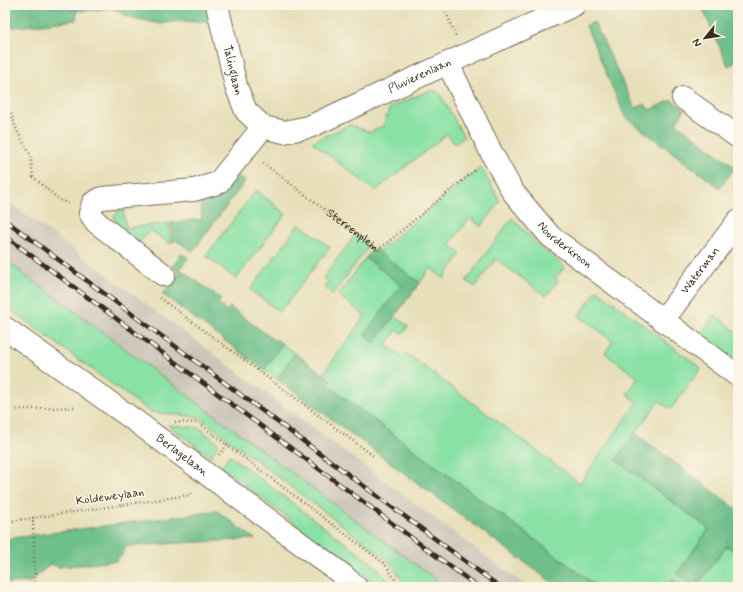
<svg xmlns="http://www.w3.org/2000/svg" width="743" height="592" font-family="Mynerve,sans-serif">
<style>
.industrial{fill:#cac3b8}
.green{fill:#89e1a6;stroke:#628662}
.forest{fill:#6ebf8b;stroke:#547454}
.water{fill:#52b6d0;stroke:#467077}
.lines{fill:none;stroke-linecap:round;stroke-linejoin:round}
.minor-casing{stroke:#776954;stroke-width:24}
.path{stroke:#776954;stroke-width:2.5;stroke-dasharray:1 3;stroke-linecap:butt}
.minor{stroke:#fff;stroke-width:22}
.rail-casing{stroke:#3b2a1e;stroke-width:4.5}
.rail{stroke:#fcf5e5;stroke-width:3;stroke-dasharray:9;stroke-linecap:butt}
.labels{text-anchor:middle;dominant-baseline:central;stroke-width:3;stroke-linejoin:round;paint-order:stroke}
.street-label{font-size:12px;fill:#3b2a1e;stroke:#fcf5e5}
</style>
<rect width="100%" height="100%" fill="#fcf5e5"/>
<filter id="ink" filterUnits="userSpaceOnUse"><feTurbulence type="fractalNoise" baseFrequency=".025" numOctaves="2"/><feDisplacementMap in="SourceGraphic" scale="8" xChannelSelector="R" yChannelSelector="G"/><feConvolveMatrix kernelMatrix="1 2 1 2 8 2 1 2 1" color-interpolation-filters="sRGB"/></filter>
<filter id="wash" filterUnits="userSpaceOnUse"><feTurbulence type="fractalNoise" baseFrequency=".012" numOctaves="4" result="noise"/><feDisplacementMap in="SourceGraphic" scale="16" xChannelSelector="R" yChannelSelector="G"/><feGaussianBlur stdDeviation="0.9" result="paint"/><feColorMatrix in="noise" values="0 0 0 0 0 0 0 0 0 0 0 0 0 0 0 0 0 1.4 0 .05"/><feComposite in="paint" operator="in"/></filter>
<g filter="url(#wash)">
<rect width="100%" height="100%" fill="#e7dfb9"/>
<!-- industrial -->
<path class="industrial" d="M5,199L527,587H446L5,260Z"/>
<!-- green -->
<path class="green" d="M431,90L438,92L440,94L464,137L455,144L447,134L375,191L312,142L350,125L370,132L383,126L390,107Z
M481,167L500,201L481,227L470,218L449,245L461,254L444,278L430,268L420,283L377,252Z
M256,190L286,214L236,279L206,256Z
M119,210L123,211L126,228L169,223L170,244L150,230L139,243L115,223L114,217Z
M512,218L540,247L565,267L555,278L558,281L546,296L496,259L475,287L466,281Z
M299,224L330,247L280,312L250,290Z
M355,235L369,246L333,294L324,287L328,282L323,278Z
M366,258L401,285L365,335L374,343L394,316L408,326L403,334L397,330L386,345L403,357L406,353L580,483L637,402L627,394L638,378L605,353L613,341L579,316L597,290L701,368L671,409L659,401L616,460L709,529L677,573L697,585L727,545L738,554V587H683L672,579L666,587H598L327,385L331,380L323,374L365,316L338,295Z
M5,260L446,587H407L388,560L199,417L150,412L11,310L5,309Z
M715,315L738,333V370L696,339Z
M282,344L295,353L277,379L264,370Z
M168,425L200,428L219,444L210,457Z
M229,455L378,568L392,587H373L367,579L221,467Z"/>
<!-- forest -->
<path class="forest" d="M5,5H46L55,8L77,10L76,20L8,28L5,15Z
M117,5H210L214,23L178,21L161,24L129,17L111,8Z
M701,5H738V61L728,66Z
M594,22L635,108L645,104L649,110L672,100L685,110L676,123L735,167L720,188L625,117L586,26Z
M237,175L245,181L193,251L175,240L172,243L171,223L202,219L200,200L222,192Z
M373,248L420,283L374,343L364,335L401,285L366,258Z
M182,254L188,258L180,269L221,299L218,304L227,311L230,307L275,341L277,339L282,344L264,370L162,294L180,273L172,267Z
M295,353L331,380L327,385L598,587H558L277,379Z
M635,433L738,510V554L727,546L697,585L693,586L677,573L709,529L616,460Z
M217,511L255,539L127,546L122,555L116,561L59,567L50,564L31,582L5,583V539Z
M672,579L683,587H666Z"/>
<!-- water -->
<path class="water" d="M46,5H117C102,13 62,12 46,5Z"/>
</g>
<g filter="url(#ink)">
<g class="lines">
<!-- minor casing -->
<g class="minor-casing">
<g id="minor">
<path id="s2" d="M217,5L236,86L246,111L263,127"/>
<path id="s3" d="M448,64L493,156L513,192L550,236L738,376"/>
<path d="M683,98L738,137"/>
<path id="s4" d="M263,127L284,132L309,127L574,5"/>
<path d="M164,275L96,222L90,213L93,203L102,198L194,190L218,183L263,127"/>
<path id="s5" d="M663,320L738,221"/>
<path id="s6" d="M5,328L134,420L343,575L356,587"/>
</g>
</g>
<!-- path -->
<g class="path">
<path d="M443,5L456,36"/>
<path d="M11,113L17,131L30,154L33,177L60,200L69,204"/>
<path id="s1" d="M263,163L378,250L475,170"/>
<path d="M160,298L375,457"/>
<path d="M5,410L74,407"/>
<path d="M175,422L199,423L227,445"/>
<path d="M219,455L227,445L385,564L400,587"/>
<path d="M33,517L35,587"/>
<path d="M5,522L190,495L193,491"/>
</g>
<!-- minor -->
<use href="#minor" class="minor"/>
<!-- rail casing -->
<g class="rail-casing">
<path id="rail" d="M5,220L500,587
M5,236L478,587"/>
</g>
<!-- rail -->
<use href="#rail" class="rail"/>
</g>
</g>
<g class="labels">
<!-- street labels -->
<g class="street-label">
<text stroke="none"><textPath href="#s2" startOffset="67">Talinglaan</textPath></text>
<text stroke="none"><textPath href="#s4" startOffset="169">Pluvierenlaan</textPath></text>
<text stroke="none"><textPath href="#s1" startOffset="112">Sterrenplein</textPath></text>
<text stroke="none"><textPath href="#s3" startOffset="218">Noorderkroon</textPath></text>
<text stroke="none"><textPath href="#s5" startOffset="62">Waterman</textPath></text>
<text stroke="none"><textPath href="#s6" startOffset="218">Berlagelaan</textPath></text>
<text transform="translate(110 497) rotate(-8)">Koldeweylaan</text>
</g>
</g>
<!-- margin -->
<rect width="743" height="592" fill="none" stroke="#fcf5e5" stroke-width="20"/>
<!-- north arrow -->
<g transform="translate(705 38) rotate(240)" stroke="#fcf5e5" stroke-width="3" paint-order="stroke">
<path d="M0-3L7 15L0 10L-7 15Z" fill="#3b2a1e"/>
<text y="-6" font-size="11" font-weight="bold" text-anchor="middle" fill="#3b2a1e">N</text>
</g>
</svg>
